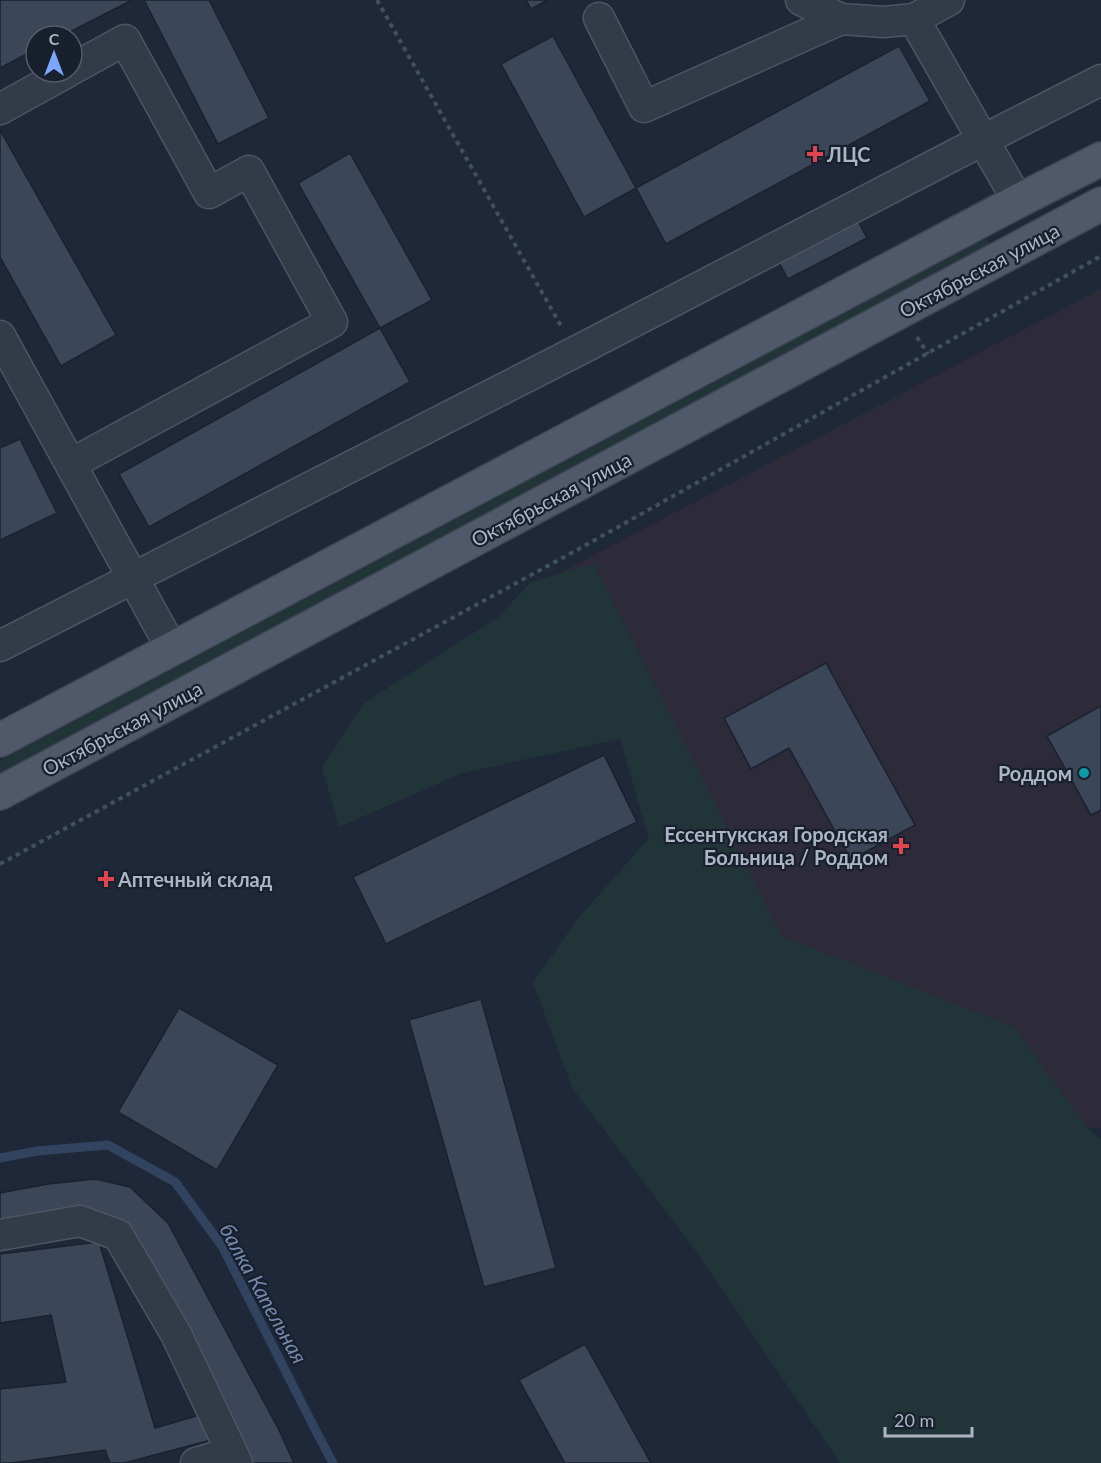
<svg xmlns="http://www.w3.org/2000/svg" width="1101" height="1463" font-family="Lato,sans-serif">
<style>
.medical{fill:#2d2b39}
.green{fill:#213539}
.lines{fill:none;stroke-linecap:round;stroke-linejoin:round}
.stream{stroke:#324360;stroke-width:9}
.building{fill:#3b4658;stroke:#1a222f;stroke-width:1.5}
.minor-casing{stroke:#4d5563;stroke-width:33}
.major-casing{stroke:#3c4452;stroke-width:36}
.path{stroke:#3f5256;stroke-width:4;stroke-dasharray:4.5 4.5;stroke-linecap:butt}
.minor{stroke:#333a48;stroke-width:30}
.major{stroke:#505969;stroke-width:33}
.health-dot{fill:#e0444e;stroke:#18202d;stroke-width:2}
.culture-dot{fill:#0f9aa8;stroke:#18202d;stroke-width:2}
.labels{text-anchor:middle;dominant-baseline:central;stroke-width:4.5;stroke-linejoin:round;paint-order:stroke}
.poi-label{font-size:20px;font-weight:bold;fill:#adb5c5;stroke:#18202d;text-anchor:start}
.street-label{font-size:20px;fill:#adb5c5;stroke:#18202d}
.water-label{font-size:21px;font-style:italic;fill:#748aaf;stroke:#18202d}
</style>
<rect width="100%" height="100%" fill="#1f2838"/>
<!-- medical -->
<path class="medical" d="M1101,289V1128L841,1119L560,573Z"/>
<!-- green -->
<path class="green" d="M985,239L993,246L0,773V761Z
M594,564L781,936L1014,1027L1087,1128L1101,1140V1463H840L693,1247L573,1089L533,983L576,921L649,838L620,739L462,773L339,827L322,767L364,703L497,618L531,582Z"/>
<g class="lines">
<!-- stream -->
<path class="stream" d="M0,1158L37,1151L108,1145L175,1182L222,1246L316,1431L333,1463"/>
</g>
<!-- building -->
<path class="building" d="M0,0H132L62,36H36V49L0,68Z
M144,0H209L269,118L218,144Z
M526,0H548L531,9Z
M553,36L636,188L584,217L501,64Z
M899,46L930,101L666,244L636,188Z
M0,130L116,335L61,366L0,257Z
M350,153L432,300L380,328L298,183Z
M854,214L867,238L788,279L775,255Z
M380,328L410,382L149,527L119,474Z
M20,439L57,513L0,540V448Z
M826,663L915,825L851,860L789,748L751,769L724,718Z
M1101,706V810L1091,815L1047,736Z
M604,755L637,822L386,944L353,877Z
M481,999L556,1268L484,1287L409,1020Z
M179,1008L278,1065L217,1170L118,1112Z
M95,1179L130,1187L168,1223L279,1430L294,1463H252L140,1246L0,1222V1193L48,1184Z
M99,1242L155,1428L203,1414L215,1439L124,1463H110L105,1450L12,1463H0V1389L66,1382L51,1315L0,1323V1254Z
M585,1344L651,1463H565L519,1380Z"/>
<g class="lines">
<!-- minor casing -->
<g class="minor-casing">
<path id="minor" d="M801,0L841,19L884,22L914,19
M599,18L644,107L841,19
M0,109L67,72
M1018,201L983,140L1101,80
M0,336L172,649
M71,464L332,322L249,171L209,193L125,40L72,69
M0,646L575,352L983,140L914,19L949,0
M0,1235L80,1221L118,1235L176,1334L237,1463
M196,1463L232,1452"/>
</g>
<!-- major casing -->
<g class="major-casing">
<path id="major" d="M0,740L1018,201L1101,159
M0,793L1101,204"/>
</g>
<!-- path -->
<path class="path" d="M377,0L561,326
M917,337L928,354
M0,864L577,550L1101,256"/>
<!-- minor -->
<use href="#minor" class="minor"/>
<!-- major -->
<use href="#major" class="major"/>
</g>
<!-- markers -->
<g class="health-dot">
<path d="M812 145h6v6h6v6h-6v6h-6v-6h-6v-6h6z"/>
<path d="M898 837h6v6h6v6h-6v6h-6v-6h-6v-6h6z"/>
<path d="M103 870h6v6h6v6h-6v6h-6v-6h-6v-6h6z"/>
</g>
<circle class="culture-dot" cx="1084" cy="773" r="6"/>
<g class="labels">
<!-- poi labels -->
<g class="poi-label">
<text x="827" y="154">ЛЦС</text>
<text x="1072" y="773" text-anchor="end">Роддом</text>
<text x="888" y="834" text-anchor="end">Ессентукская Городская<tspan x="888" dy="23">Больница / Роддом</tspan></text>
<text x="118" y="879">Аптечный склад</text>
</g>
<!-- street labels -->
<g class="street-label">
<text transform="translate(979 270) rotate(-28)">Октябрьская улица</text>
<text transform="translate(551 499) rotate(-28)">Октябрьская улица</text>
<text transform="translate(122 728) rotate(-28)">Октябрьская улица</text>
</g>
<!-- water labels -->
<g class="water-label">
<text transform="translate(264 1293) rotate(61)">балка Капельная</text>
</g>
</g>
<!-- north arrow -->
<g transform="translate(54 54)"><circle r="28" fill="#18202d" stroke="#545c6a" stroke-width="1.5"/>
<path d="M0-4.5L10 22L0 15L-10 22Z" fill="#7ba6fc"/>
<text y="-9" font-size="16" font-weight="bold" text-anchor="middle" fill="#adb5c5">С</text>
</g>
<!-- scale -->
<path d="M885 1427v9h87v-9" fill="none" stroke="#adb5c5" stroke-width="3"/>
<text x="894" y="1427" font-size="18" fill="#adb5c5" stroke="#18202d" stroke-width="4.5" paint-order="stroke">20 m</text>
</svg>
